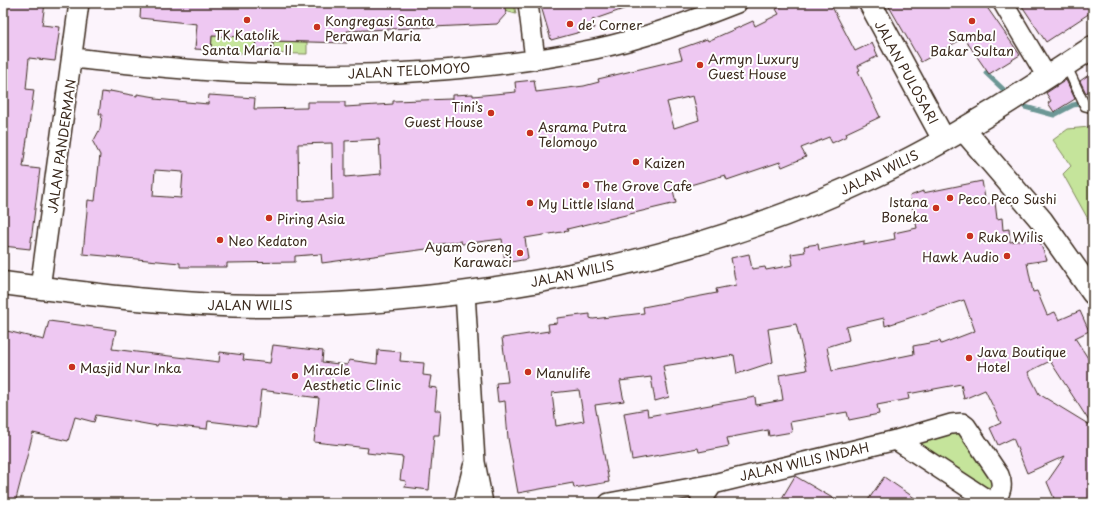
<svg xmlns="http://www.w3.org/2000/svg" width="1096" height="506" font-family="'Playpen Sans',sans-serif">
<style>
.green{fill:#c5e49b;stroke:#80875c}
.lines{fill:none;stroke-linecap:round;stroke-linejoin:round}
.stream{stroke:#6c9795;stroke-width:5}
.building{fill:#eec8f2;stroke:#3b2a1e;fill-rule:evenodd}
.service-casing{stroke:#3b2a1e;stroke-width:12}
.minor-casing{stroke:#3b2a1e;stroke-width:22}
.secondary-casing{stroke:#3b2a1e;stroke-width:25}
.primary-casing{stroke:#3b2a1e;stroke-width:25}
.service{stroke:#fff;stroke-width:9}
.minor{stroke:#fff;stroke-width:19}
.secondary{stroke:#fff;stroke-width:22}
.primary{stroke:#fff;stroke-width:22}
.poi-dot{fill:#c8321e;stroke:#fff;stroke-width:1.5}
.labels{text-anchor:middle;dominant-baseline:central;stroke-width:4;stroke-linejoin:round;paint-order:stroke}
.poi-label{font-size:13px;fill:#3b2a1e;stroke:#fff;text-anchor:start}
.street-label{font-size:13px;fill:#3b2a1e;stroke:#fff}
</style>
<rect width="100%" height="100%" fill="#fcf4fc"/>
<filter id="ink" filterUnits="userSpaceOnUse"><feTurbulence type="fractalNoise" baseFrequency=".025" numOctaves="2"/><feDisplacementMap in="SourceGraphic" scale="8" xChannelSelector="R" yChannelSelector="G"/><feConvolveMatrix kernelMatrix="1 2 1 2 8 2 1 2 1" color-interpolation-filters="sRGB"/></filter>
<g filter="url(#ink)">
<!-- green -->
<path class="green" d="M504,3H514L516,14L505,11Z
M212,36L255,37L256,49L272,50L273,41L307,42V54L240,53L211,50Z
M1089,127L1093,128V228L1063,174L1071,166L1053,140L1068,129Z
M959,428L994,480L993,488L986,487L912,444Z"/>
<g class="lines">
<!-- stream -->
<path class="stream" d="M986,73L1005,91
M1025,107L1054,115L1073,105L1084,103"/>
</g>
<!-- building -->
<path class="building" d="M3,3H45L42,25L60,27L55,61L29,58L26,89L34,90L23,167L40,169L30,249L3,246Z
M141,3H504L506,14L497,24L347,31V43L273,41V50L256,49L255,37L212,36L211,50L195,49L197,24L140,18Z
M540,3H635V5L592,20L595,28L551,40Z
M789,3H830L855,51L872,43L878,56L858,66L860,70L858,71L880,117L846,133L847,136L832,143L829,137L801,148L806,157L782,167L780,162L727,180L725,175L673,190L676,203L567,229L568,231L525,238L528,259L505,263L502,239L462,244L461,241L433,245L434,248L322,263L321,254L295,256V262L227,263V267H180V263L83,254L88,200L95,201L100,155L93,142L100,129L102,114H99L102,92L109,93L110,91L137,96V94L156,97L155,99L208,104L209,95L255,98L254,109L307,108V102H345V107L393,104V101L452,99V95L473,94V96L516,92L515,82L534,80L536,92L584,86L599,82L598,79L682,59L679,49L707,39L708,41L753,21L755,26L779,14L776,9ZM693,96L699,120L674,128L667,102ZM379,139L381,174L345,177V141ZM332,143L333,199L299,201L298,144ZM155,170L183,172L181,198L153,196Z
M887,3H984L1020,55L989,74L964,38L921,62Z
M1020,3H1093V11L1046,42Z
M1093,72V88L1086,93L1080,81Z
M1066,80L1075,99L1054,112L1048,103L1051,101L1046,93Z
M982,181L986,204L995,202L997,219L1002,218L1003,230L1009,229L1010,242L1038,238L1047,260L1027,263L1033,292L1037,291L1047,315L1055,312L1059,320L1080,311L1089,331L1075,338L1093,366V427L1050,361L1028,372L1039,394L1093,427V503H1056L1047,482L1065,456L1027,473L1013,438L998,445L990,428L1001,423L985,390L964,399L961,384L908,394L909,399L877,405L879,414L849,420L847,412L790,422L792,432L769,436L768,430L727,438L729,446L699,452L698,448L632,460L624,413L647,409L648,416L755,397L756,405L783,400L779,375L807,370L796,324L768,329L773,362L737,374L734,355L663,366L669,397L655,401L651,377L620,381L624,401L595,405L609,482L574,488L573,483L518,493L508,438L505,401L498,402L496,383L508,382L502,338L549,331L548,324L557,323V318L590,314V318L593,319L644,313L643,307L717,293L716,289L736,285L731,258L749,254L752,269L765,267L766,270L793,265L791,254L805,252L804,246L818,244L819,250L864,241V245L895,239L894,233L917,228L910,196L923,191V193ZM964,300L975,331L941,344L940,341L913,346L914,354L832,371L827,347L849,340L846,327L884,318L885,326ZM579,390L584,421L556,426L552,393Z
M49,321L116,330L112,349L219,362L220,352L244,355L243,360L270,363L273,345L323,351L322,362L347,365L349,360L377,364L378,350L401,352L400,361L424,363L423,375L431,376L429,387L437,388L435,410H441L439,435H434L429,490L405,487L406,481L400,480L403,457L367,453L368,448L314,442L319,398L261,390L257,427L208,421L207,429L158,424L157,426L96,415L94,422L75,417L68,441L33,433L15,503H3V330L44,340Z
M795,476L841,503H779Z
M884,477L922,503H866Z"/>
<g class="lines">
<!-- service casing -->
<g class="service-casing">
<path id="service" d="M1066,65L1085,106L1093,108"/>
</g>
<!-- minor casing -->
<g class="minor-casing">
<path id="minor" d="M528,3L535,59
M1003,3L1047,77
M72,58C131,64 189,71 248,73C363,78 482,72 595,49C643,39 691,21 737,3
M40,288L79,3
M465,292L475,462L483,503
M896,440L992,503
M464,503L473,467
M609,503L713,484L896,440L951,424L962,423L966,426L999,475C1004,486 1000,492 995,503
M700,503L713,484"/>
</g>
<!-- secondary casing -->
<g class="secondary-casing">
<path id="secondary" d="M870,3L944,140
M963,129L1042,221L1093,293"/>
</g>
<!-- primary casing -->
<g class="primary-casing">
<path id="primary" d="M3,283C94,295 186,307 278,306C482,302 690,264 875,176C952,140 1023,93 1093,47"/>
</g>
<!-- service -->
<use href="#service" class="service"/>
<!-- minor -->
<use href="#minor" class="minor"/>
<!-- secondary -->
<use href="#secondary" class="secondary"/>
<!-- primary -->
<use href="#primary" class="primary"/>
</g>
</g>
<!-- markers -->
<g class="poi-dot">
<circle cx="247" cy="20" r="4"/>
<circle cx="972" cy="21" r="4"/>
<circle cx="570" cy="24" r="4"/>
<circle cx="317" cy="27" r="4"/>
<circle cx="700" cy="65" r="4"/>
<circle cx="491" cy="113" r="4"/>
<circle cx="530" cy="133" r="4"/>
<circle cx="636" cy="162" r="4"/>
<circle cx="586" cy="185" r="4"/>
<circle cx="950" cy="198" r="4"/>
<circle cx="530" cy="203" r="4"/>
<circle cx="936" cy="208" r="4"/>
<circle cx="269" cy="218" r="4"/>
<circle cx="970" cy="236" r="4"/>
<circle cx="220" cy="240" r="4"/>
<circle cx="520" cy="253" r="4"/>
<circle cx="1007" cy="256" r="4"/>
<circle cx="969" cy="358" r="4"/>
<circle cx="72" cy="367" r="4"/>
<circle cx="528" cy="372" r="4"/>
<circle cx="295" cy="376" r="4"/>
</g>
<g class="labels">
<!-- poi labels -->
<g class="poi-label">
<text x="325" y="20">Kongregasi Santa<tspan x="325" dy="15">Perawan Maria</tspan></text>
<text x="578" y="24">de' Corner</text>
<text x="247" y="34" text-anchor="middle">TK Katolik<tspan x="247" dy="15">Santa Maria II</tspan></text>
<text x="972" y="35" text-anchor="middle">Sambal<tspan x="972" dy="15">Bakar Sultan</tspan></text>
<text x="708" y="58">Armyn Luxury<tspan x="708" dy="15">Guest House</tspan></text>
<text x="483" y="106" text-anchor="end">Tini’s<tspan x="483" dy="15">Guest House</tspan></text>
<text x="538" y="126">Asrama Putra<tspan x="538" dy="15">Telomoyo</tspan></text>
<text x="644" y="162">Kaizen</text>
<text x="594" y="185">The Grove Cafe</text>
<text x="958" y="198">Peco Peco Sushi</text>
<text x="928" y="201" text-anchor="end">Istana<tspan x="928" dy="15">Boneka</tspan></text>
<text x="538" y="203">My Little Island</text>
<text x="277" y="218">Piring Asia</text>
<text x="978" y="236">Ruko Wilis</text>
<text x="228" y="240">Neo Kedaton</text>
<text x="512" y="246" text-anchor="end">Ayam Goreng<tspan x="512" dy="15">Karawaci</tspan></text>
<text x="999" y="256" text-anchor="end">Hawk Audio</text>
<text x="977" y="351">Java Boutique<tspan x="977" dy="15">Hotel</tspan></text>
<text x="80" y="367">Masjid Nur Inka</text>
<text x="303" y="369">Miracle<tspan x="303" dy="15">Aesthetic Clinic</tspan></text>
<text x="536" y="372">Manulife</text>
</g>
<!-- street labels -->
<g class="street-label">
<text transform="translate(409 70) rotate(-3)">JALAN TELOMOYO</text>
<text transform="translate(907 72) rotate(61)">JALAN PULOSARI</text>
<text transform="translate(61 146) rotate(-82)">JALAN PANDERMAN</text>
<text transform="translate(879 172) rotate(-26)">JALAN WILIS</text>
<text transform="translate(572 273) rotate(-12)">JALAN WILIS</text>
<text x="250" y="304">JALAN WILIS</text>
<text transform="translate(804 461) rotate(-13)">JALAN WILIS INDAH</text>
</g>
</g>
<!-- margin -->
<rect width="1096" height="506" fill="none" stroke="#fff" stroke-width="16"/>
<rect x="8" y="8" width="1080" height="490" fill="none" stroke="#3b2a1e" stroke-width="1.5" filter="url(#ink)"/>
</svg>
